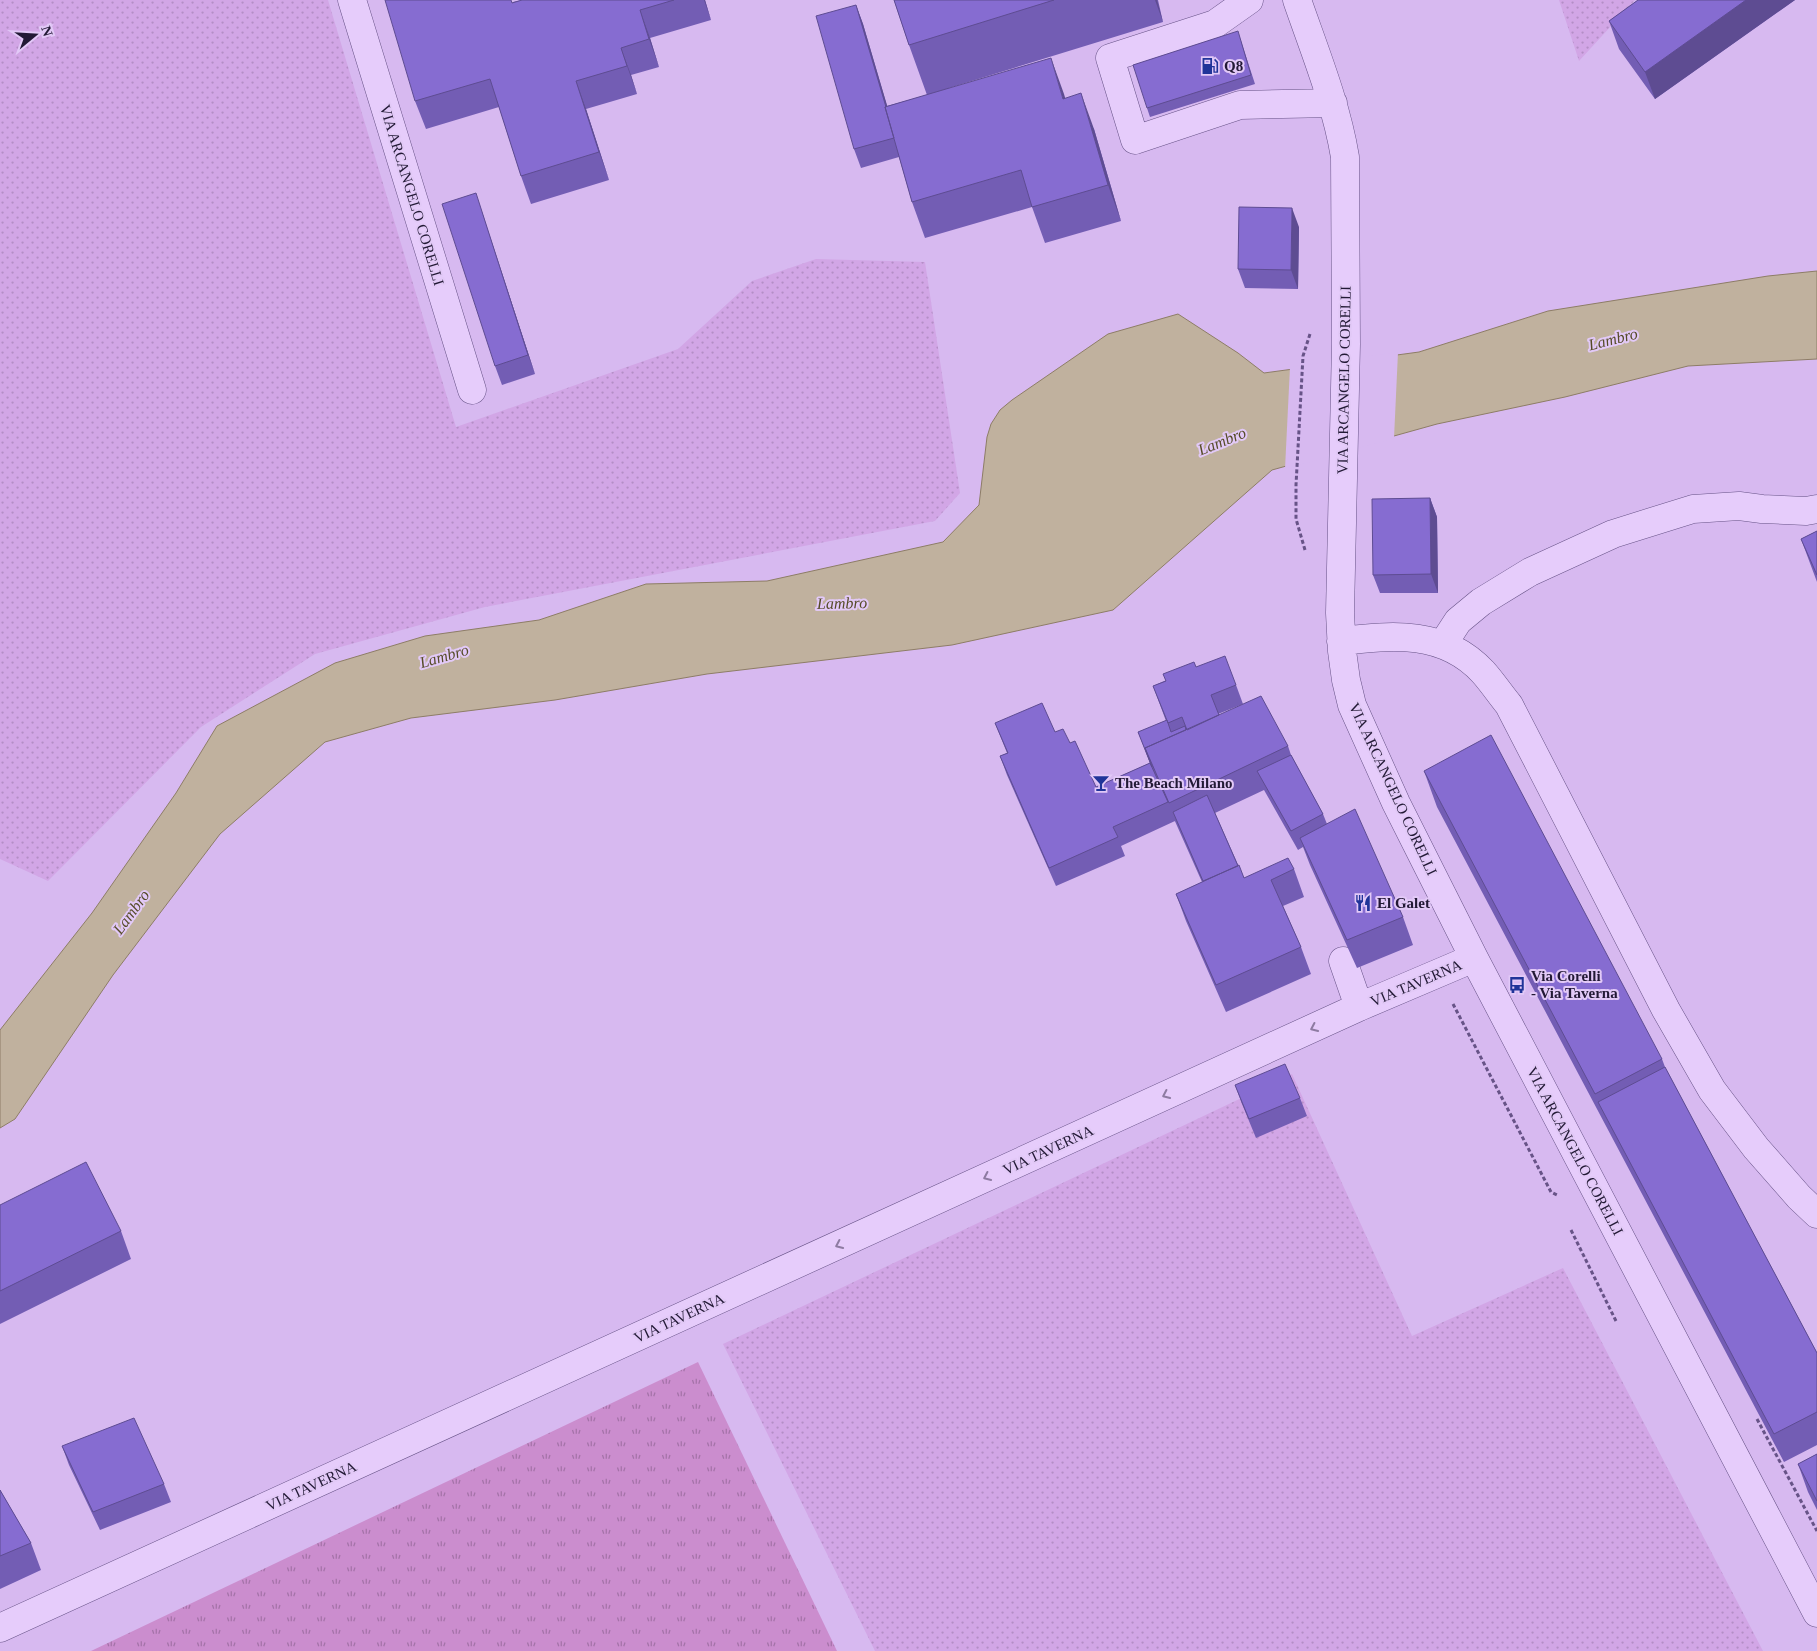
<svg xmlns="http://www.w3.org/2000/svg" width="1817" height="1651" font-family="Georgia,serif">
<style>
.farmland{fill:url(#farmland-dots)}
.grass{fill:url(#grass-tufts)}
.water{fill:#c0b19e;stroke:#8d7d66}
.pier{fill:#d7b9f0}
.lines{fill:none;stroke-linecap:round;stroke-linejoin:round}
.minor-casing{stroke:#675387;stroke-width:29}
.path{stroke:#675387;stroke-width:3;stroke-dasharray:4 2.5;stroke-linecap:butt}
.minor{stroke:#e6ccfb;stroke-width:28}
.wall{fill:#735db4}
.shaded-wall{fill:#5e4c92}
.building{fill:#866cd1;stroke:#5e4c92}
.oneway{stroke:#8e7ba2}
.labels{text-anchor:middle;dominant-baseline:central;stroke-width:4;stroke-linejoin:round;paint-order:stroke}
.poi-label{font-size:15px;font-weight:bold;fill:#221935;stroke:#e2c9f7;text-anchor:start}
.street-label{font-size:15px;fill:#221935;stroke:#e2c9f7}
.water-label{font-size:16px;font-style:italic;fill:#554b27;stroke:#e2c9f7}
</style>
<defs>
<pattern id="farmland-dots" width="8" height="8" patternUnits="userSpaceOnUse" patternTransform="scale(1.25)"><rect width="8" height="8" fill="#d2a6e6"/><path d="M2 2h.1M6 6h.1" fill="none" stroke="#b48ec6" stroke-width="1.8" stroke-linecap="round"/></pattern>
<pattern id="grass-tufts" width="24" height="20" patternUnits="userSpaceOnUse" patternTransform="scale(1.25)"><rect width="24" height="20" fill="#cb8dce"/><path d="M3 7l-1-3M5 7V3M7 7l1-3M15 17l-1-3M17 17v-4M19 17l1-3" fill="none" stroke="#a472a8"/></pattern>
</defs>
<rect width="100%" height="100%" fill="#d7b9f0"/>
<!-- farmland -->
<path class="farmland" d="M0,0H328L456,427L678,349L752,281L816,259L925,262L960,493L935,521L485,607L315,654L201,727L48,881L0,859Z
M1559,0H1635L1579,61Z
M1292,1074L1412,1336L1563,1268L1763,1651H875L723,1344Z"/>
<!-- grass -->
<path class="grass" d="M698,1362L837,1651H91Z"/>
<!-- water -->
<path class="water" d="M1817,271V359L1688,366L1565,397L1437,424L1272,470L1113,610L952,645L707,674L555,700L411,718L325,742L220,834L113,975L15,1119L0,1128V1030L92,913L176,793L217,726L335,663L425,636L539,620L646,584L767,581L943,542L979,505L987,437L991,424L1000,410L1012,400L1108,334L1178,314L1238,353L1264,373L1419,352L1548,311L1768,276Z"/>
<!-- pier -->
<path class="pier" d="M1398,352L1394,438L1285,469L1290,367Z"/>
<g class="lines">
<!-- minor casing -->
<g class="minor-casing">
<path id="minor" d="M352,0L472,390
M1249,0L1215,24L1110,58L1135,140L1240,105L1333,103
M1297,0C1315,52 1336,103 1345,157L1346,344L1340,613L1342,651L1346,680L1352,705L1396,803L1474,958L1817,1613
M1341,641C1393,635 1444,630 1483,672C1492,682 1500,694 1509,705L1666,1010L1712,1090L1756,1148L1799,1197L1817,1214
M1443,644L1458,621L1481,602L1530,572L1613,534L1693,509L1739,506L1762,509L1806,511L1817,509
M1343,961L1359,1007
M0,1628L1359,1007L1474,958"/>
</g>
<!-- path -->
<path class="path" d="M1305,550L1296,519V485L1303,356L1310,334
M1453,1004L1551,1192L1559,1196
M1571,1230L1616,1321
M1757,1419L1817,1531"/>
<!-- minor -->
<use href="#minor" class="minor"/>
</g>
<!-- wall -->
<path class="wall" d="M522,0H705L711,20L650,38L659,67L631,75L637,94L586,109L609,180L531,204L521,176L499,107L426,129L415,101L513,2Z
M894,0H1158L1163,22L949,88L1065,98L1094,129L1121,221L1045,243L1032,207L925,238L912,202L899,157L861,168L854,149L856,5L863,24L887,106L927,95L909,45Z
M1638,0H1795L1655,99L1619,49L1609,21Z
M1241,41L1255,84L1150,117L1147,108Z
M482,212L535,374L502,385L495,366Z
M1299,227L1298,289L1245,288L1238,269Z
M1430,498L1437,517L1438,593H1380L1373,575Z
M1817,531V582L1801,539Z
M1196,667L1236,685L1243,704L1218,714L1219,715L1288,746L1291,755L1323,814L1327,824L1403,917L1413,945L1357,968L1310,865L1303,847L1298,850L1264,790L1215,813L1244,878L1294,869L1304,897L1283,906L1301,947L1311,974L1226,1012L1186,921L1176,894L1202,882L1174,819L1175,821L1121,846L1125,856L1056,886L1007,775L1000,756L1007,753L995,723L1055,732L1070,743L1096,787L1150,763L1138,732L1166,721L1153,686Z
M1424,771L1662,1059L1665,1067L1817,1353V1445L1784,1462L1437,807Z
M1235,1085L1300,1098L1307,1116L1256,1138L1242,1104Z
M0,1205L121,1231L131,1259L0,1324Z
M62,1446L164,1484L171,1502L100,1530L69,1465Z
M1817,1454V1510L1808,1492L1798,1464Z
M0,1490L31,1543L41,1570L0,1589Z"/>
<!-- shaded-wall -->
<path class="shaded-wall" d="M704,0H705L711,20Z
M1155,0H1157L1163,22Z
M1746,0H1795L1655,99L1645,72Z
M856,5L863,24L902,156L895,137Z
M640,10L650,38L659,67L649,39Z
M621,48L631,75L637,94L627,66Z
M1051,58L1064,94L1076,135L1063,99Z
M576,81L586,109L609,180L599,152Z
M1081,93L1094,129L1121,221L1108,185Z
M476,193L482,212L535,374L528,355Z
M1292,208L1299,227L1298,289L1291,270Z
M1430,498L1437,517L1438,593L1431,574Z"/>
<!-- building -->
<path class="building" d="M385,0H511L512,3L522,0H674L640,10L649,39L621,48L627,66L576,81L599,152L521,176L490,79L415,101Z
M894,0H1054L909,45Z
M1638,0H1746L1645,72L1609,21Z
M856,5L886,107H885L894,138L854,149L816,16Z
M1238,31L1251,75L1147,108L1133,65Z
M1051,58L1063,99L1081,93L1108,185L1032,207L1021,170L912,202L885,107Z
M476,193L528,355L495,366L442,204Z
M1239,207L1292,208L1291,270L1238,269Z
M1430,498L1431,574L1373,575L1372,499Z
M1817,531V575L1801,539Z
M1225,656L1236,685L1211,695L1219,715L1187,730L1182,717L1168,723L1153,686L1166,681L1163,674L1194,662L1196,667Z
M1261,696L1288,746L1169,803L1145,748Z
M1042,703L1055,732L1063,729L1070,743L1075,741L1096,787L1150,763L1168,802L1113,827L1118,837L1049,868L1000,756L1008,753L995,723Z
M1167,720L1171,732L1185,726L1186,730L1145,748L1152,767L1138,732Z
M1491,735L1662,1059L1595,1094L1424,771Z
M1291,755L1323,814L1291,831L1257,771Z
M1207,795L1238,866L1203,881L1173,812Z
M1355,809L1403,917L1347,940L1300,838Z
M1288,858L1294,869L1271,880L1301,947L1216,985L1176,894L1239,865L1244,878Z
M1285,1064L1300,1098L1249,1119L1235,1085Z
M1665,1067L1817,1353V1412L1774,1434L1598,1102Z
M86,1162L121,1231L0,1291V1205Z
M134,1418L164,1484L93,1512L62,1446Z
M1817,1454V1501L1798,1464Z
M0,1490L31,1543L0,1556Z"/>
<!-- one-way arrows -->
<defs><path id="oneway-chevron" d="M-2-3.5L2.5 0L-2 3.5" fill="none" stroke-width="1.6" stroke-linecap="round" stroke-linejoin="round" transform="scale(1.25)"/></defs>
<g class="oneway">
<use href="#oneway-chevron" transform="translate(1314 1028) rotate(155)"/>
<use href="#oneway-chevron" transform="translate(1166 1095) rotate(155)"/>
<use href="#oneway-chevron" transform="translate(987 1177) rotate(155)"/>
<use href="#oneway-chevron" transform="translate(839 1245) rotate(155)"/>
</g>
<!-- icons -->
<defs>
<g id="fuel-bare" transform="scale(1.35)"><path d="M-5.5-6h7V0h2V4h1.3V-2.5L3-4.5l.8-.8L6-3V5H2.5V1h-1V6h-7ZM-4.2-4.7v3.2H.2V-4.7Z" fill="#203499" stroke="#e2c9f7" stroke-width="2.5" paint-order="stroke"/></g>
<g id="bar-bare" transform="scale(1.35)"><path d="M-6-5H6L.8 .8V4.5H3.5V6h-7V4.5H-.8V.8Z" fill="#203499" stroke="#e2c9f7" stroke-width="2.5" paint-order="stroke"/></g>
<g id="restaurant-bare" transform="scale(1.35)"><path d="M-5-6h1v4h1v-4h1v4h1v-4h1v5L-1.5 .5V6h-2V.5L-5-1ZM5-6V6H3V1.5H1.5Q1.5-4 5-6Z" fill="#203499" stroke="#e2c9f7" stroke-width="2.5" paint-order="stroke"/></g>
<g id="bus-bare" transform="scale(1.35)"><path d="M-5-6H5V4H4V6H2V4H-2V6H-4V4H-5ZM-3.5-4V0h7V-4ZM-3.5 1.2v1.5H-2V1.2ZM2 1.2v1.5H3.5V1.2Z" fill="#203499" stroke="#e2c9f7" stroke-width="2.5" paint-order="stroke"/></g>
</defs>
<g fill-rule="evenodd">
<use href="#fuel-bare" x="1210" y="66"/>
<use href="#bar-bare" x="1101" y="783"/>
<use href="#restaurant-bare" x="1363" y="903"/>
<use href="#bus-bare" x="1517" y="985"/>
</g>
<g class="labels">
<!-- poi labels -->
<g class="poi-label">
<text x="1224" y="66">Q8</text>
<text x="1115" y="783">The Beach Milano</text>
<text x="1377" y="903">El Galet</text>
<text x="1531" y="976">Via Corelli<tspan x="1531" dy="17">- Via Taverna</tspan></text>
</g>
<!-- street labels -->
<g class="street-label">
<text transform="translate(412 195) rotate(73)">VIA ARCANGELO CORELLI</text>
<text transform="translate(1344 380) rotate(-89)">VIA ARCANGELO CORELLI</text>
<text transform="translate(1393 789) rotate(65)">VIA ARCANGELO CORELLI</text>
<text transform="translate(1416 983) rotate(-23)">VIA TAVERNA</text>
<text transform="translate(1048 1150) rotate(-25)">VIA TAVERNA</text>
<text transform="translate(1575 1151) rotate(62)">VIA ARCANGELO CORELLI</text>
<text transform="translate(679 1318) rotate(-25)">VIA TAVERNA</text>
<text transform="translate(311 1486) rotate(-25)">VIA TAVERNA</text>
</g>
<!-- water labels -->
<g class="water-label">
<text transform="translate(1613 339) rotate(-14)">Lambro</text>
<text transform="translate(1222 441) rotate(-22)">Lambro</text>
<text transform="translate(842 603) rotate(-1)">Lambro</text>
<text transform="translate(444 656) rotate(-16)">Lambro</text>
<text transform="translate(131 912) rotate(-54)">Lambro</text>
</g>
</g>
<!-- north arrow -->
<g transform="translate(35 35) rotate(72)" stroke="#e2c9f7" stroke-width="4" paint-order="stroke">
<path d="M0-4L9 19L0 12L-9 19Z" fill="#221935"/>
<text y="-8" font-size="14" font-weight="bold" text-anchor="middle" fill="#221935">N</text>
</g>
</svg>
